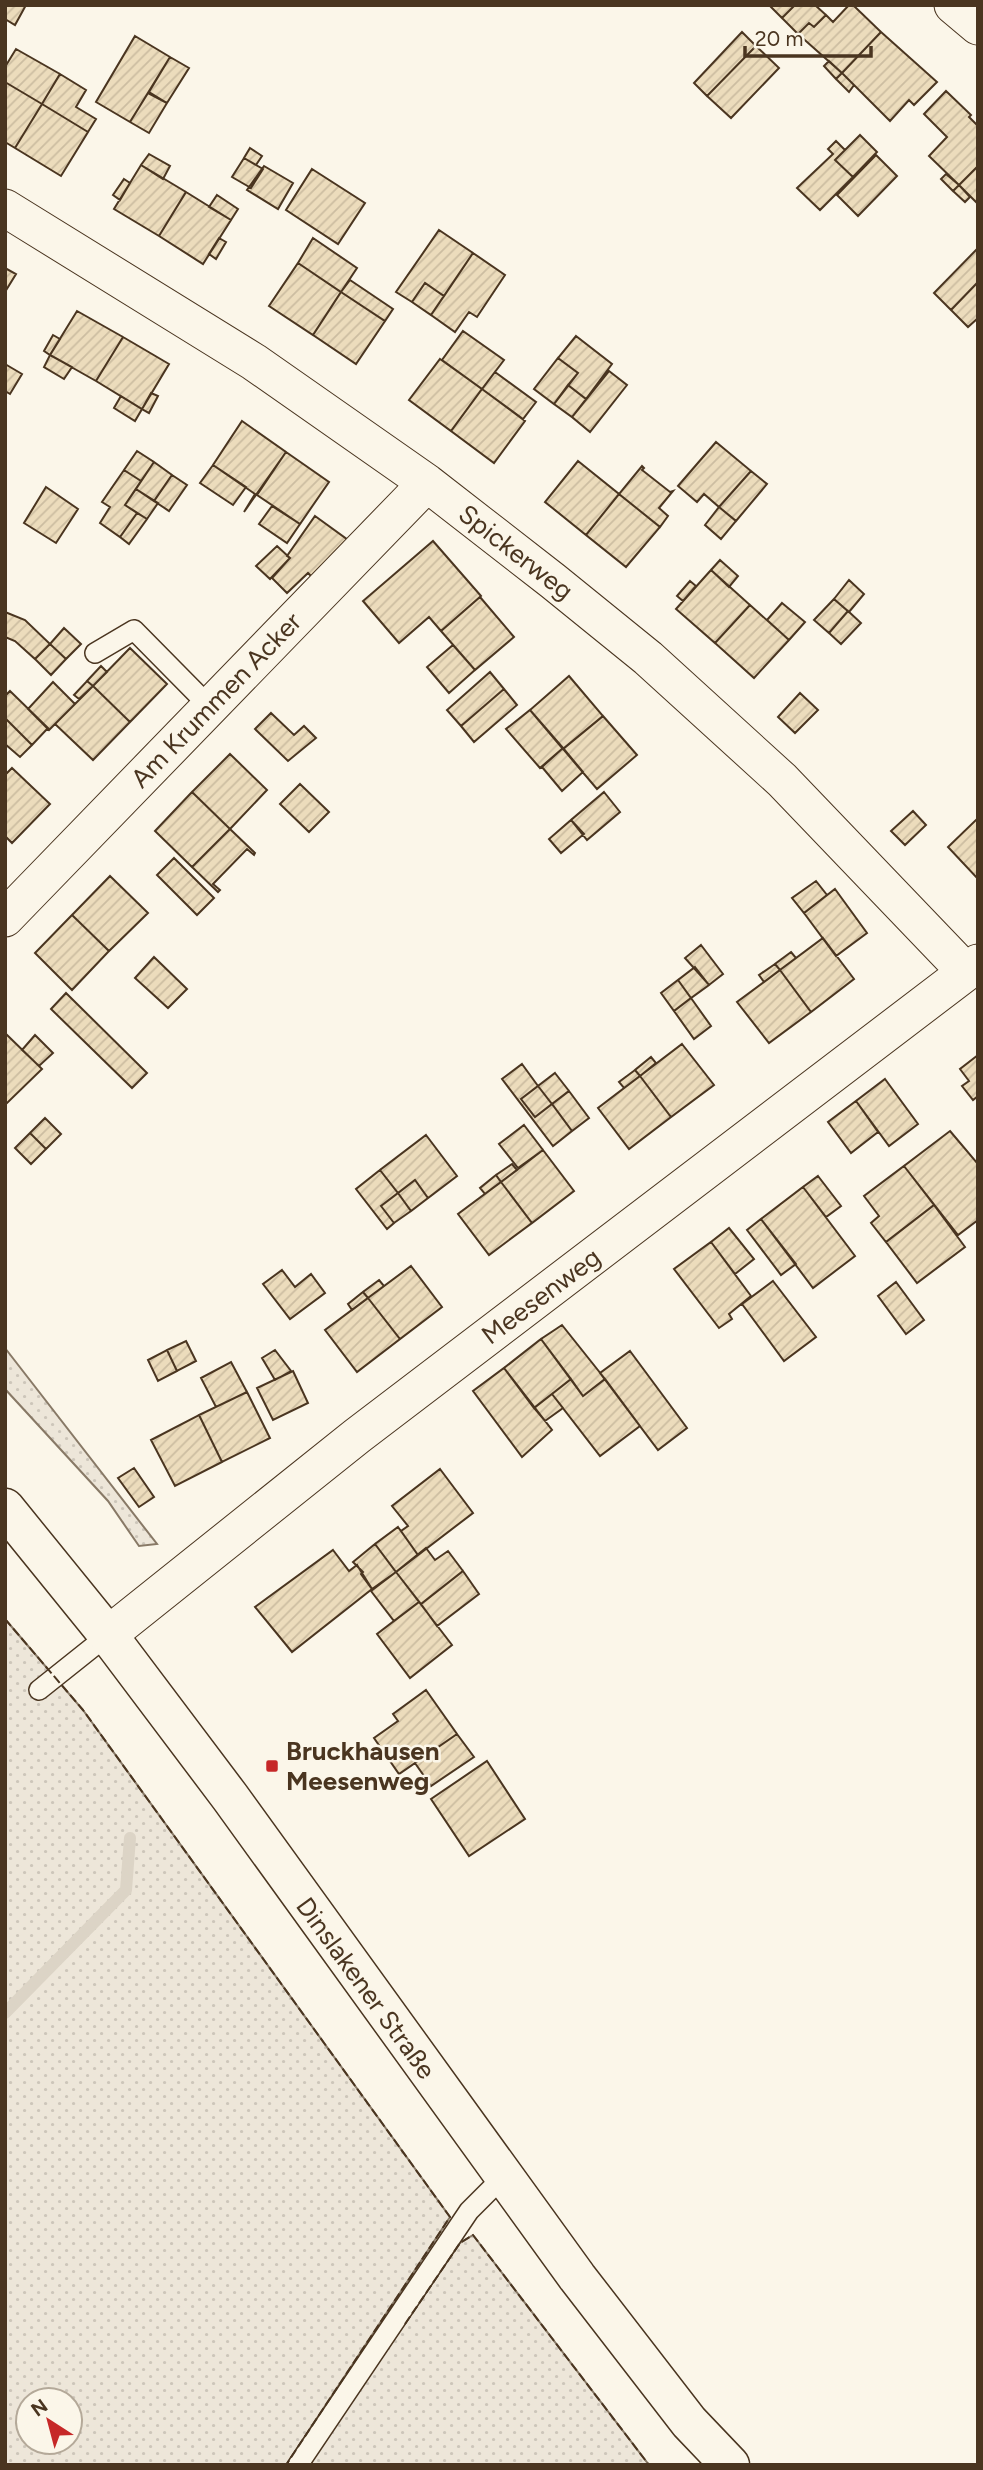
<svg xmlns="http://www.w3.org/2000/svg" width="983" height="2470" font-family="Figtree,sans-serif">
<style>
.grass{fill:url(#grass-dots);stroke:#887966;stroke-width:2;fill-rule:evenodd}
.lines{fill:none;stroke-linecap:round;stroke-linejoin:round}
.stream{stroke:#dcd4c6;stroke-width:12}
.building{fill:url(#building-hatch);stroke:#4a3520;stroke-width:2}
.service-casing{stroke:#4a3520;stroke-width:22}
.minor-casing{stroke:#4a3520;stroke-width:39}
.secondary-casing{stroke:#4a3520;stroke-width:41}
.service{stroke:#fbf6e9;stroke-width:19}
.minor{stroke:#fbf6e9;stroke-width:37}
.secondary{stroke:#fbf6e9;stroke-width:38}
.fence{stroke:#4a3520;stroke-width:2;stroke-dasharray:9 3.5;stroke-linecap:butt}
.poi-dot{fill:#c62828;stroke:#fbf6e9;stroke-width:2.5}
.labels{text-anchor:middle;dominant-baseline:central;stroke-width:5;stroke-linejoin:round;paint-order:stroke}
.street-label{font-size:26px;fill:#4a3520;stroke:#fbf6e9}
.poi-label{font-size:26px;font-weight:bold;fill:#4a3520;stroke:#fbf6e9;text-anchor:start}
</style>
<defs>
<pattern id="grass-dots" width="8" height="8" patternUnits="userSpaceOnUse" patternTransform="scale(1.75)"><rect width="8" height="8" fill="#ede6d9"/><path d="M2 2h.1M6 6h.1" fill="none" stroke="#cdc6ba" stroke-width="1.8" stroke-linecap="round"/></pattern>
<pattern id="building-hatch" width="6" height="6" patternUnits="userSpaceOnUse" patternTransform="scale(1.75)"><rect width="6" height="6" fill="#ecdcbc"/><path d="M-1 1l2-2M0 6l6-6M5 7l2-2" fill="none" stroke="#ccbda1"/></pattern>
</defs>
<rect width="100%" height="100%" fill="#fbf6e9"/>
<!-- grass -->
<path class="grass" d="M5,1348L157,1544L139,1546L108,1501L5,1389Z
M5,1619L83,1710L450,2217L286,2465H5ZM28,2400H70V2442H28Z
M473,2235L649,2465H308L460,2243Z"/>
<g class="lines">
<!-- stream -->
<path class="stream" d="M5,2013L126,1890L130,1838"/>
</g>
<!-- building -->
<path class="building" d="M5,5H26L15,25L5,19Z
M769,5H795L782,18Z
M795,5H815L826,15L814,27L809,23L798,34L782,18Z
M849,5H853L881,32L842,73L798,34L809,23L814,27L826,15L833,22Z
M742,32L756,46L707,96L694,83Z
M881,32L937,82L914,105L909,100L890,121L842,73Z
M135,36L170,57L130,122L96,102Z
M756,46L779,68L731,118L707,96Z
M16,49L60,74L42,104L5,82V67Z
M170,57L189,68L167,103L149,92Z
M829,61L842,73L836,79L824,66Z
M842,73L854,85L849,92L836,79Z
M60,74L86,90L76,107L96,119L88,132L42,104Z
M5,82L42,104L15,148L5,142Z
M946,91L971,115L969,117L978,126V166L959,185L929,156L947,137L924,114Z
M148,93L167,103L149,133L130,122Z
M42,104L88,132L61,176L15,148Z
M860,135L877,152L853,177L835,160Z
M836,141L845,150L835,160L853,177L820,210L797,188L833,154L828,149Z
M250,148L262,156L256,165L244,158Z
M149,154L170,166L163,179L141,165Z
M876,155L897,176L858,216L837,195Z
M244,158L263,169L251,188L232,177Z
M141,165L186,192L159,236L114,209Z
M264,166L293,183L278,209L247,190Z
M978,166V204L959,185Z
M312,169L365,203L338,244L286,210Z
M946,174L959,185L953,191L941,179Z
M124,179L130,183L120,200L113,195Z
M959,185L970,197L965,202L953,191Z
M186,192L231,220L203,264L159,236Z
M217,195L238,209L231,220L209,207Z
M439,230L473,253L444,296L425,283L412,302L396,292Z
M219,238L226,242L216,259L209,254Z
M313,238L357,268L341,292L298,263Z
M978,248V282L951,310L934,293Z
M473,253L505,275L477,317L469,312L455,332L431,315Z
M298,263L341,292L313,335L269,306Z
M5,268L16,274L5,292Z
M350,280L393,309L385,321L341,292Z
M978,282V318L968,327L951,310Z
M425,283L444,296L431,315L412,302Z
M341,292L385,321L356,364L313,335Z
M77,311L123,337L96,381L50,355Z
M463,331L504,360L482,389L442,360Z
M53,335L60,339L50,355L44,351Z
M576,336L612,364L586,399L568,385L578,373L558,358Z
M123,337L169,364L142,409L96,381Z
M50,355L72,367L64,379L44,367Z
M558,358L578,373L554,404L534,389Z
M440,359L482,389L451,431L409,400Z
M5,364L22,374L10,394L5,391Z
M609,371L627,385L590,432L572,417Z
M495,372L536,402L523,419L482,389Z
M568,385L586,399L572,417L554,404Z
M482,389L525,421L494,463L451,431Z
M151,393L158,396L149,413L142,409Z
M121,396L142,409L135,421L114,408Z
M242,421L286,452L244,512L255,494L213,465Z
M716,442L751,471L719,507L704,494L697,502L678,486Z
M137,451L154,462L141,481L124,470Z
M286,452L329,482L300,524L257,495Z
M578,461L619,494L586,535L545,502Z
M154,462L172,475L154,501L136,489Z
M213,465L246,487L233,505L200,483Z
M642,466L644,468L642,470L670,492L673,491L659,508L668,516L660,527L619,494Z
M124,470L141,481L125,505L137,513L120,537L100,523L110,507L102,502Z
M751,471L767,484L736,521L719,507Z
M172,475L187,485L169,511L154,501Z
M46,487L78,509L56,543L24,523Z
M136,489L158,503L147,519L125,505Z
M619,494L660,527L626,567L586,535Z
M272,506L300,524L287,543L259,524Z
M719,507L736,521L721,539L705,525Z
M137,513L147,519L129,544L120,537Z
M315,516L348,540L312,577L308,573L287,593L272,578L290,558L287,556Z
M433,541L481,596L441,631L429,617L399,643L363,601Z
M277,546L290,558L270,579L256,566Z
M720,560L738,576L729,587L711,570Z
M711,570L750,605L715,643L676,609Z
M849,580L864,594L849,612L834,599Z
M690,581L696,586L683,601L677,596Z
M480,597L514,637L475,670L441,631Z
M834,599L848,611L829,633L814,620Z
M782,603L805,622L789,640L767,620Z
M750,605L789,640L754,678L715,643Z
M848,611L861,623L841,644L829,633Z
M5,612L25,620L50,644L35,659L15,641L5,637Z
M64,628L81,644L66,659L50,644Z
M50,644L66,659L51,675L35,659Z
M453,645L475,670L449,693L427,667Z
M130,648L167,684L130,722L93,686Z
M101,666L107,672L93,686L87,681Z
M490,672L504,689L461,726L447,710Z
M569,676L603,716L563,749L530,710Z
M87,681L93,686L79,699L74,695Z
M53,682L75,704L49,730L28,709Z
M93,686L130,722L93,760L55,724Z
M504,689L517,705L474,742L461,726Z
M10,691L48,728L32,745L5,718V696Z
M800,693L818,710L795,733L778,717Z
M530,710L563,748L540,768L506,729Z
M271,713L294,735L304,726L316,738L288,761L255,729Z
M603,716L637,755L597,789L563,749Z
M5,718L32,745L20,757L5,744Z
M563,748L583,772L562,791L542,767Z
M230,754L267,790L230,829L192,792Z
M12,768L50,804L12,843L5,836V775Z
M300,784L329,812L309,832L280,804Z
M192,792L230,829L192,867L155,831Z
M604,792L620,812L587,840L571,820Z
M913,811L926,825L905,845L891,831Z
M978,818V879L948,847Z
M571,820L584,834L561,853L549,839Z
M230,829L255,853L254,855L247,849L213,884L220,890L218,892L192,867Z
M174,858L214,898L197,915L157,875Z
M110,876L148,913L109,951L72,915Z
M816,881L827,895L804,913L792,898Z
M835,889L867,933L836,956L804,913Z
M72,915L109,951L72,990L35,953Z
M823,938L854,979L811,1012L780,970Z
M701,945L723,974L709,985L685,958Z
M791,952L796,958L780,970L775,964Z
M154,957L187,989L168,1008L135,978Z
M775,964L780,970L764,982L759,975Z
M695,967L709,985L691,998L678,980Z
M780,970L811,1012L769,1043L737,1002Z
M678,980L691,998L674,1011L661,993Z
M66,993L147,1073L132,1088L51,1009Z
M691,998L711,1026L694,1039L674,1011Z
M5,1033L42,1069L5,1105Z
M35,1035L53,1053L39,1066L22,1050Z
M682,1044L714,1085L671,1117L640,1076Z
M978,1055V1096L973,1100L962,1086L969,1081L960,1069Z
M651,1057L656,1063L640,1076L635,1070Z
M522,1064L538,1086L521,1099L535,1117L552,1104L572,1131L553,1146L502,1079Z
M635,1070L640,1076L624,1088L619,1082Z
M555,1073L569,1091L552,1104L538,1086Z
M640,1076L671,1117L629,1149L598,1108Z
M885,1079L918,1124L889,1146L856,1101Z
M538,1086L552,1104L535,1117L521,1099Z
M569,1091L589,1118L572,1131L552,1104Z
M856,1101L878,1132L851,1153L828,1122Z
M45,1118L61,1134L46,1149L30,1133Z
M524,1125L543,1150L518,1168L499,1144Z
M950,1131L978,1164V1220L958,1235L904,1166Z
M30,1133L46,1149L31,1164L15,1148Z
M426,1135L457,1176L428,1198L415,1180L398,1193L380,1170Z
M543,1150L574,1191L532,1223L501,1182Z
M512,1164L517,1170L501,1182L496,1175Z
M904,1166L934,1205L886,1242L871,1223L879,1216L864,1196Z
M380,1170L398,1193L381,1206L394,1223L387,1229L356,1189Z
M496,1175L501,1182L485,1194L480,1188Z
M818,1176L841,1206L826,1217L803,1187Z
M415,1180L428,1198L411,1211L398,1193Z
M501,1182L532,1223L489,1255L458,1214Z
M803,1187L855,1256L813,1288L761,1219Z
M398,1193L411,1211L394,1223L381,1206Z
M934,1205L965,1247L917,1283L886,1242Z
M761,1219L796,1264L781,1275L747,1230Z
M729,1228L754,1259L735,1274L711,1242Z
M711,1242L751,1296L729,1314L732,1319L719,1328L674,1269Z
M411,1266L442,1307L400,1339L368,1298Z
M282,1270L295,1287L311,1274L325,1293L290,1319L263,1284Z
M379,1280L384,1286L368,1298L363,1292Z
M773,1281L816,1337L784,1361L742,1304Z
M896,1282L924,1320L906,1334L878,1296Z
M363,1292L368,1298L352,1310L348,1304Z
M368,1298L400,1339L357,1372L325,1330Z
M562,1325L605,1379L583,1396L541,1339Z
M541,1339L571,1379L534,1408L504,1368Z
M186,1341L196,1361L177,1371L167,1350Z
M167,1350L177,1371L158,1381L148,1360Z
M275,1350L291,1371L275,1380L262,1358Z
M630,1351L687,1428L658,1450L600,1373Z
M231,1362L247,1392L216,1407L201,1378Z
M504,1368L552,1430L522,1457L473,1391Z
M293,1371L308,1403L273,1420L257,1388Z
M571,1379L583,1396L605,1379L640,1426L600,1456L552,1394Z
M247,1392L270,1438L222,1462L199,1415Z
M552,1394L563,1408L545,1421L534,1408Z
M199,1415L222,1462L175,1486L151,1440Z
M134,1468L154,1497L139,1507L118,1478Z
M440,1469L473,1513L418,1555L401,1531L408,1526L392,1506Z
M398,1527L418,1555L396,1572L375,1544Z
M375,1544L396,1572L372,1589L361,1574L363,1572L353,1562Z
M426,1548L435,1560L448,1551L463,1571L421,1604L396,1572Z
M333,1550L349,1571L357,1565L372,1589L292,1652L255,1607Z
M463,1571L479,1594L437,1626L421,1604Z
M396,1572L419,1602L394,1621L371,1591Z
M419,1602L452,1645L410,1678L377,1634Z
M426,1690L457,1734L399,1774L374,1738L398,1721L393,1714Z
M457,1734L474,1757L431,1786L415,1763Z
M487,1761L525,1819L469,1856L431,1799Z"/>
<g class="lines">
<!-- service casing -->
<g class="service-casing">
<path id="service" d="M95,653L134,630L210,707
M39,1690L108,1635
M298,2465L469,2211L503,2177"/>
</g>
<!-- minor casing -->
<g class="minor-casing">
<path id="minor" d="M953,5L978,26
M5,208L254,362L427,483L553,581L648,658L782,780L966,972
M5,918L427,483
M108,1635L357,1436L978,963"/>
</g>
<!-- secondary casing -->
<g class="secondary-casing">
<path id="secondary" d="M5,1508L108,1635L230,1797L577,2277L689,2422L730,2465"/>
</g>
<!-- service -->
<use href="#service" class="service"/>
<!-- minor -->
<use href="#minor" class="minor"/>
<!-- secondary -->
<use href="#secondary" class="secondary"/>
<!-- fence -->
<path class="fence" d="M5,1619L83,1710L450,2217L286,2465
M405,2324L460,2243L473,2235L649,2465"/>
</g>
<!-- markers -->
<rect class="poi-dot" x="265" y="1759" width="14" height="14" rx="3.5"/>
<g class="labels">
<!-- street labels -->
<g class="street-label">
<text transform="translate(516 552) rotate(38)">Spickerweg</text>
<text transform="translate(216 700) rotate(-46)">Am Krummen Acker</text>
<text transform="translate(541 1296) rotate(-37)">Meesenweg</text>
<text transform="translate(366 1988) rotate(54)">Dinslakener Straße</text>
</g>
<!-- poi labels -->
<g class="poi-label">
<text x="286" y="1751">Bruckhausen<tspan x="286" dy="30">Meesenweg</tspan></text>
</g>
</g>
<!-- border -->
<rect width="983" height="2470" fill="none" stroke="#4a3520" stroke-width="14"/>
<!-- north arrow -->
<g transform="translate(49 2421) rotate(324)"><circle r="33" fill="#fbf6e9" stroke="#b4a999" stroke-width="2"/>
<path d="M0-5L12 26L0 18L-12 26Z" fill="#c62828"/>
<text y="-10" font-size="19" font-weight="bold" text-anchor="middle" fill="#4a3520">N</text>
</g>
<!-- scale -->
<path d="M745 46v10h126v-10" fill="none" stroke="#4a3520" stroke-width="3.5"/>
<text x="755" y="46" font-size="21" fill="#4a3520" stroke="#fbf6e9" stroke-width="5" paint-order="stroke">20 m</text>
</svg>
